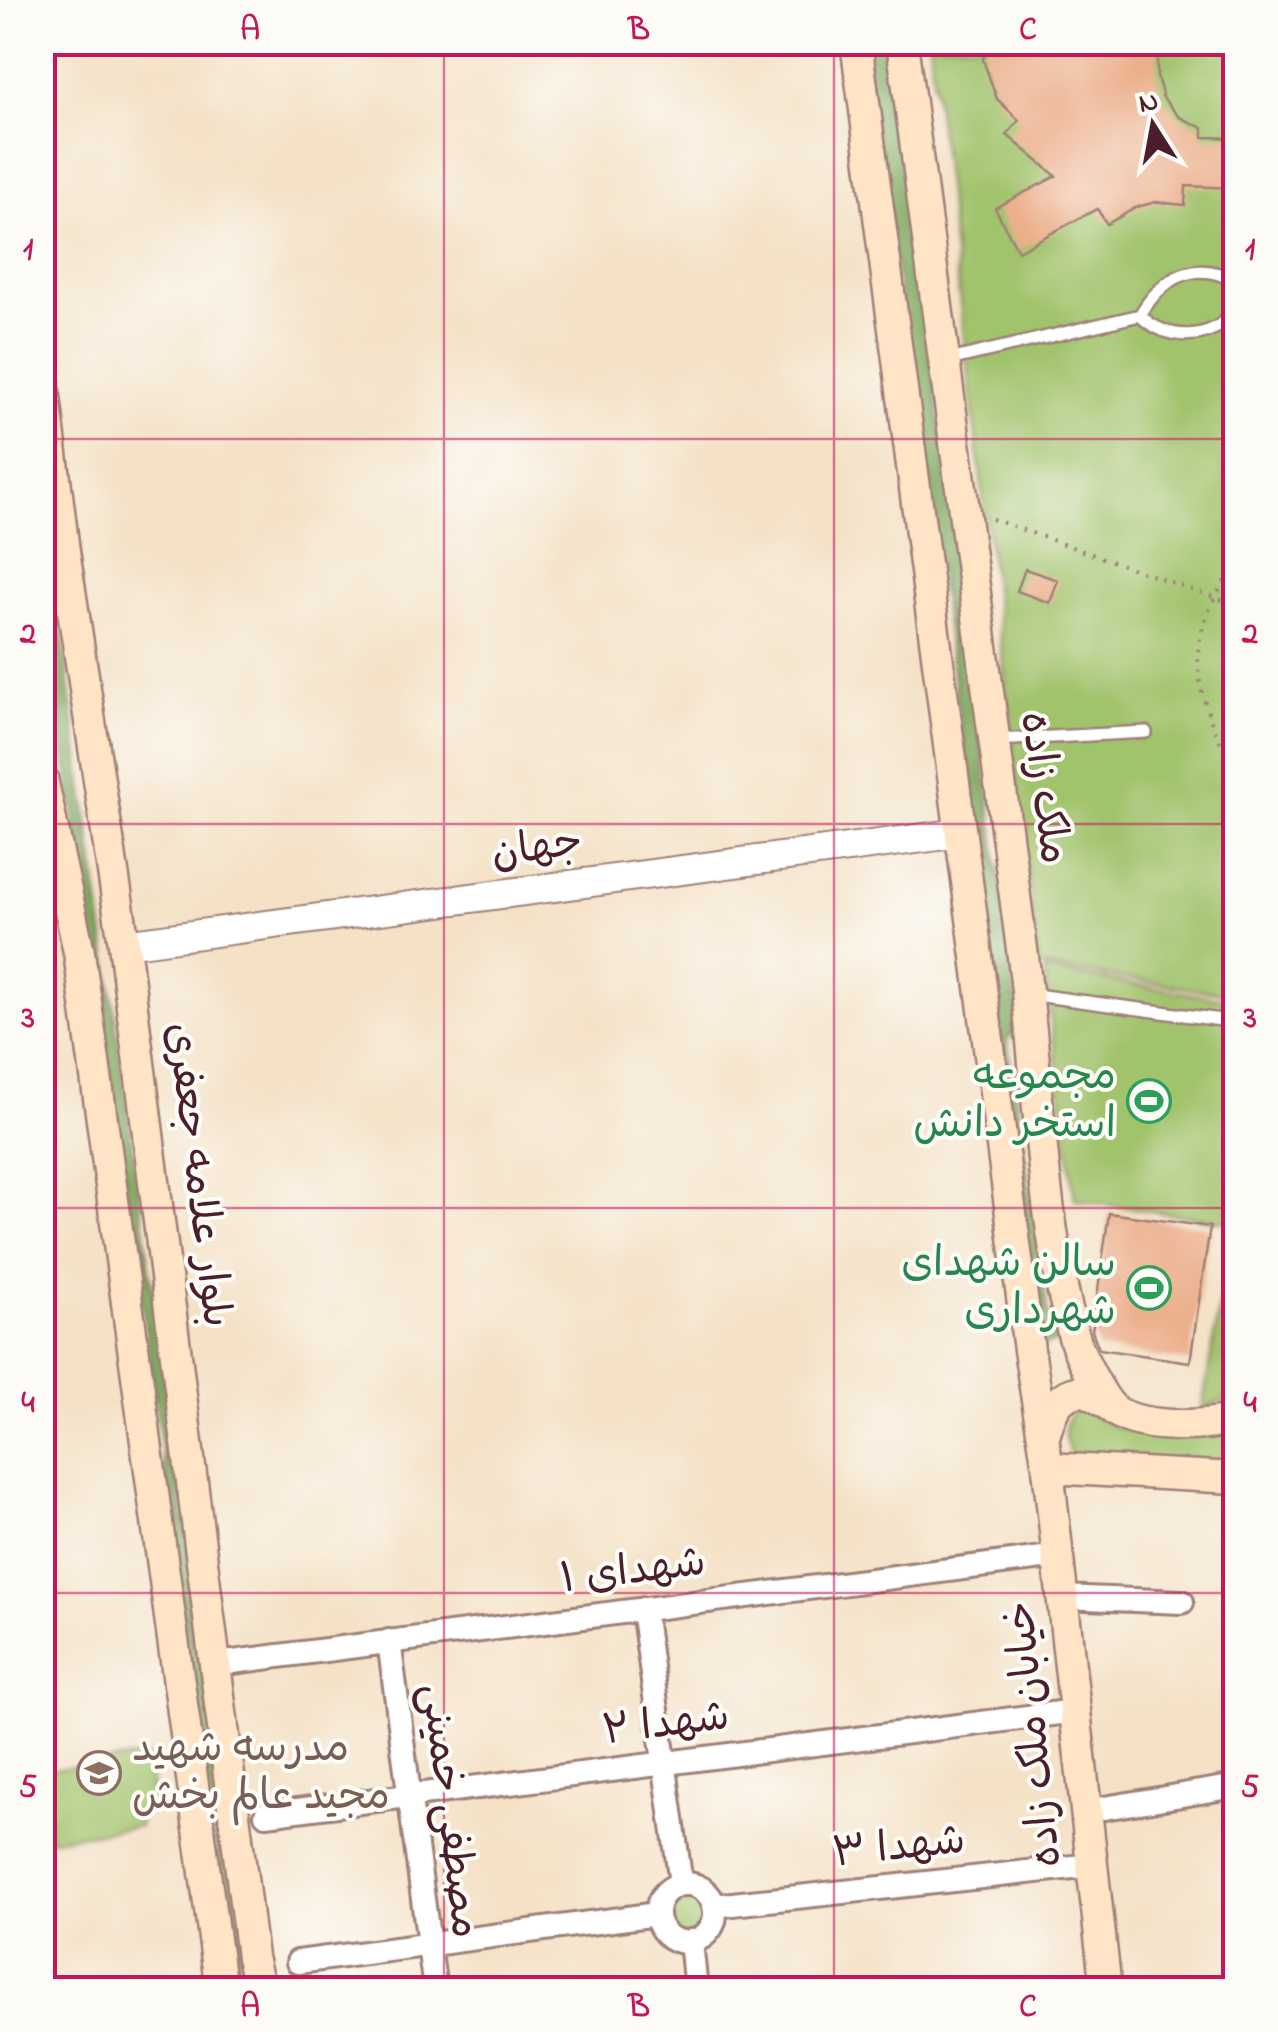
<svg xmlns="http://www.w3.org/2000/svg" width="1278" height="2032" font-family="'Indie Flower','Playpen Sans Arabic',sans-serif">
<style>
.green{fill:#a1c36c;stroke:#76714c;stroke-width:2.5}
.forest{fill:#80a960;stroke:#656446;stroke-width:2.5}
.building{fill:#ecaf8b}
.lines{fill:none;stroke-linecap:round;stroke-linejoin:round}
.service-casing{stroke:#9f8078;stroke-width:16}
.minor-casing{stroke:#9f8078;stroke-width:28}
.tertiary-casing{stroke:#9f8078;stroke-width:32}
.secondary-casing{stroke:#9f8078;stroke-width:35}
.path{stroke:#9f8078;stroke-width:4;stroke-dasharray:2.5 8;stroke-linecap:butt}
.service{stroke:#fff;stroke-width:11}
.minor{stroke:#fff;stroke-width:22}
.tertiary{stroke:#fff;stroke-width:28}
.secondary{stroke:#ffe4c6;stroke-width:30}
.grid{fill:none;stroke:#c2185b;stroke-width:2.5;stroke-opacity:0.55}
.labels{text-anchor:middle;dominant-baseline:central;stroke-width:8;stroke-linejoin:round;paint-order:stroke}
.street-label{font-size:42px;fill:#4a1f2b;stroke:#fdfcf7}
.leisure-label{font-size:42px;fill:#27864d;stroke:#fdfcf7;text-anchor:end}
.education-label{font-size:42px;fill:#785e54;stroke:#fdfcf7;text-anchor:start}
.neatline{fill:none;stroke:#c2185b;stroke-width:4}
.grid-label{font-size:32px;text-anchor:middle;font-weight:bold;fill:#c2185b}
</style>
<rect width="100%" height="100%" fill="#fdfcf7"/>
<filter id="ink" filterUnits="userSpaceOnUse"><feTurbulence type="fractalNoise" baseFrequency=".01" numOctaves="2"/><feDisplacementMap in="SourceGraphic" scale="20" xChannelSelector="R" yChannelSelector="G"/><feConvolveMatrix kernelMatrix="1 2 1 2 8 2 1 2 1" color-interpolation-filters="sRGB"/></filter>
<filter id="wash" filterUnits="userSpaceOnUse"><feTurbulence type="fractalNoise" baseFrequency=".0048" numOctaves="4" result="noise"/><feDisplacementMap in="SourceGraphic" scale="40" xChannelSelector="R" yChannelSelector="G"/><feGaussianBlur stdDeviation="2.25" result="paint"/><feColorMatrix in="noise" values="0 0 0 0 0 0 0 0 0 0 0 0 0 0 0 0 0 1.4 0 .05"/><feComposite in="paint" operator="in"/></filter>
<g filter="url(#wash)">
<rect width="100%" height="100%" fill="#f4e1c6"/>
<!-- green -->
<path class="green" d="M929,43H1235V995L1039,966Z
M1044,970L1235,1001V1223L1075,1200Z
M1228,1254L1235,1255V1397L1202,1409Z
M1081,1408L1118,1428L1235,1430V1468L1072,1458C1063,1438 1059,1418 1081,1408Z
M147,1756L155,1808L138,1810L140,1826L50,1839L43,1771Z
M660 1912a26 26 0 1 1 52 0a26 26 0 1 1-52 0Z"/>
<!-- forest -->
<path class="forest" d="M864,43H890L1019,1026L1007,1040L1048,1315L1059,1341L1038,1347L974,823Z
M42,535L54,575L249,1989H237L229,1947L82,862L55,695L43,649Z"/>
<g id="blocks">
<!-- building -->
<path class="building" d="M987,42H1139L1141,49L1157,50V76L1163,98L1179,117L1203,128V137L1236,138V188L1186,186L1185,205L1156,202L1137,207L1107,224L1097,209L1018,251L995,208L1056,176L1007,135L1019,120L997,99L983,60Z
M1025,569L1058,580L1050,603L1017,591Z
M1109,1213L1210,1227L1190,1362L1099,1349L1092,1331Z"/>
</g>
</g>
<g filter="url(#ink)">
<use href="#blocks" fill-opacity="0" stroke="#9f8078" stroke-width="2.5"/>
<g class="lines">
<!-- service casing -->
<g class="service-casing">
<path id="service" d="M1140,315C1161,279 1196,257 1236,282
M945,361L1140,315C1165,342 1213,342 1236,310
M995,740L1146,732
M1028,994L1236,1022"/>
</g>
<!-- minor casing -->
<g class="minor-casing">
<path id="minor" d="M1062,1597L1182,1602
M643,1609L681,1884
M389,1641L435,1990
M217,1664L1058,1556
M1086,1811L1236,1786
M266,1814L1075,1711
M657 1913a29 29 0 1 1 58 0a29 29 0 1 1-58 0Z
M714,1906L1092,1865
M691,1941L696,1990
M298,1962L657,1914"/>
</g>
<!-- tertiary casing -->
<g class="tertiary-casing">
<path id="tertiary" d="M124,944L961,833"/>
</g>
<!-- secondary casing -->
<g class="secondary-casing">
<path id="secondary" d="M856,42L1029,1350L1048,1468L1106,1990
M902,42C943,344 981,647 1022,949C1039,1076 1039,1208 1073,1333C1077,1351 1099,1394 1111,1407C1133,1430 1207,1428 1236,1418
M42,373L64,551L124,944L252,1957L260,1990
M42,778L79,952L221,1990
M1044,1437C1051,1411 1057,1391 1087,1391L1109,1405
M1048,1468L1236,1478"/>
</g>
<!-- path -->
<path class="path" d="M992,519L1236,605
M1236,563C1222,585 1207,608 1201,634C1190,678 1212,733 1236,769"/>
<!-- service -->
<use href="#service" class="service"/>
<!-- minor -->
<use href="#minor" class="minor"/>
<!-- tertiary -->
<use href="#tertiary" class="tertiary"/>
<!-- secondary -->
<use href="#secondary" class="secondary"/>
</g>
</g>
<!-- grid -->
<path class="grid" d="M444,42V1990M834,42V1990M42,439H1236M42,824H1236M42,1208H1236M42,1593H1236"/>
<!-- icons -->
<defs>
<g id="stadium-ring" transform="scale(2.25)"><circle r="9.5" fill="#fdfcf7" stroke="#2e9e5b" stroke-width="1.5"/><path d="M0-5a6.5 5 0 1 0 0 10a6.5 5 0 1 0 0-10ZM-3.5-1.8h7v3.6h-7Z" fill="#2e9e5b"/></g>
<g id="school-ring" transform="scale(2.25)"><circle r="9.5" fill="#fdfcf7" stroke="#8d6e63" stroke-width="1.5"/><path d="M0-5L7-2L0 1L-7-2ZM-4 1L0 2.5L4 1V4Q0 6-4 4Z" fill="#8d6e63"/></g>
</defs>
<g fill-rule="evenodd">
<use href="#stadium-ring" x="1149" y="1101"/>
<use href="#stadium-ring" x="1149" y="1288"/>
<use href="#school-ring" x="99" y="1773"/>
</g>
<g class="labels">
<!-- street labels -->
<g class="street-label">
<text transform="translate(1043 788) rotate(82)">ملک زاده</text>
<text transform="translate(537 849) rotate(-8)">جهان</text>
<text transform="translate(197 1175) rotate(83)">بلوار علامه جعفری</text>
<text transform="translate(633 1572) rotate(-7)">شهدای ۱</text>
<text transform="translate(666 1725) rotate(-7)">شهدا ۲</text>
<text transform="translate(1035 1734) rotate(-96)">خیابان ملک زاده</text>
<text transform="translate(449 1811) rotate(83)">مصطفی خمینی</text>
<text transform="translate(899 1848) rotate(-6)">شهدا ۳</text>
</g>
<!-- leisure labels -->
<g class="leisure-label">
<text x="1116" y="1077">مجموعه<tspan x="1116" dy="48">استخر دانش</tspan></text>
<text x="1116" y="1264">سالن شهدای<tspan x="1116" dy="48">شهرداری</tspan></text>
</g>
<!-- education labels -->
<g class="education-label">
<text x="132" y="1749">مدرسه شهید<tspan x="132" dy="48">مجید عالم بخش</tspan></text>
</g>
</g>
<!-- margin -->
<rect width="1278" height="2032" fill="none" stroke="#fdfcf7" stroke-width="110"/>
<!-- north arrow -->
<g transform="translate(1153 125) rotate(349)" stroke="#fdfcf7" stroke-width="8" paint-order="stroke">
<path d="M0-8L18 38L0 25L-18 38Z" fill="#4a1f2b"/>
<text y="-15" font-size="28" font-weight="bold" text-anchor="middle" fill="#4a1f2b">N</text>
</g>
<rect x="55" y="55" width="1168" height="1922" class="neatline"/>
<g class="grid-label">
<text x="250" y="39">A</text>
<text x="639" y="39">B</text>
<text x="1028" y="39">C</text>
<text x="28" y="259">1</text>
<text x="1250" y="259">1</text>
<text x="28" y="643">2</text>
<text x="1250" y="643">2</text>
<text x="28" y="1027">3</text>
<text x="1250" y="1027">3</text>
<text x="28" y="1412">4</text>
<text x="1250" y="1412">4</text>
<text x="28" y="1796">5</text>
<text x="1250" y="1796">5</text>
<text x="250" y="2016">A</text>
<text x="639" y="2016">B</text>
<text x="1028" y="2016">C</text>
</g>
</svg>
